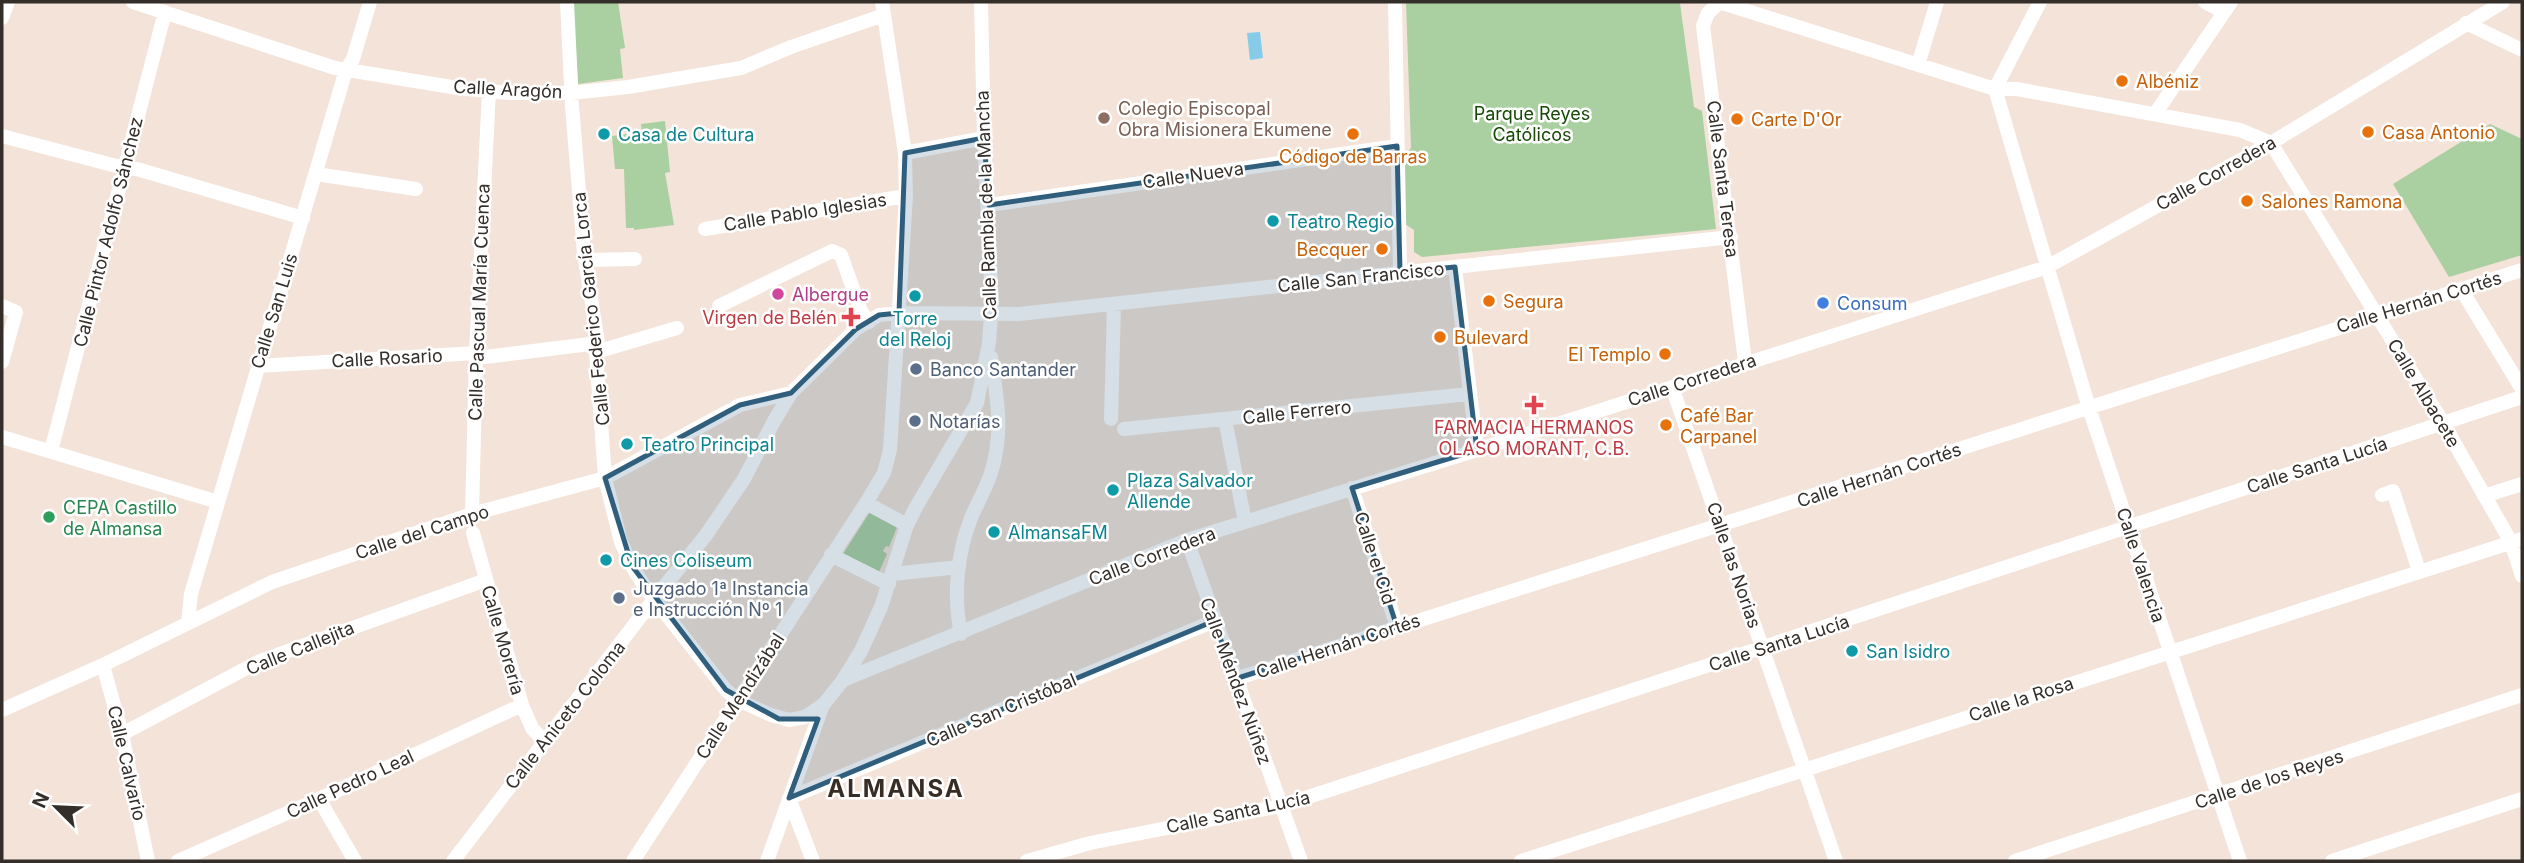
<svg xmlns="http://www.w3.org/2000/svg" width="2524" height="863" font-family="Inter,sans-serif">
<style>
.green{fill:#aad0a1}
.water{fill:#86cce9}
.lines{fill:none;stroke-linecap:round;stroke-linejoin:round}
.street{stroke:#fff;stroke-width:14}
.marked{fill:#305e7d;fill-opacity:0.2;stroke:#305e7d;stroke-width:5;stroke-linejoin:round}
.food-dot{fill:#e8710a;stroke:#fff;stroke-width:2.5}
.education-dot{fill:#8d6e63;stroke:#fff;stroke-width:2.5}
.culture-dot{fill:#0f9aa8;stroke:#fff;stroke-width:2.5}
.hotel-dot{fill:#d1479c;stroke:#fff;stroke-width:2.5}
.shop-dot{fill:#3f7fe0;stroke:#fff;stroke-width:2.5}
.health-dot{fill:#e0444e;stroke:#fff;stroke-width:2.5}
.service-dot{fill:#5c6f8a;stroke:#fff;stroke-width:2.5}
.leisure-dot{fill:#2e9e5b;stroke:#fff;stroke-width:2.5}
.labels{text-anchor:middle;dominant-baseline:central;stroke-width:5;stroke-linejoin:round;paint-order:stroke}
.food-label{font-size:18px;fill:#c56008;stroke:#fff;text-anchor:start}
.street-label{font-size:18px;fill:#342e2a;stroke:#fff}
.education-label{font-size:18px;fill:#785e54;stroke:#fff;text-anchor:start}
.park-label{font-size:18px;fill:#144a03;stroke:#fff}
.culture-label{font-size:18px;fill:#0d838f;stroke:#fff;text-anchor:start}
.hotel-label{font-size:18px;fill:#b23c85;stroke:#fff;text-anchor:start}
.shop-label{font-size:18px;fill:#366cbe;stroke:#fff;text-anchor:start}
.health-label{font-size:18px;fill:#be3a42;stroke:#fff;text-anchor:end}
.service-label{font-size:18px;fill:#4e5e75;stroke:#fff;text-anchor:start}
.leisure-label{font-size:18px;fill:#27864d;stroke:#fff;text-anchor:start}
.district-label{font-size:24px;font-weight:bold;letter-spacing:2px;fill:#382d24;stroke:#fff}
</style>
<rect width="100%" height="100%" fill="#f3e3d9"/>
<!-- green -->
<path class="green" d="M573,2H618L625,48L620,49L623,78L578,84Z
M1406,2L1680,3L1694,107L1702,111L1716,229L1422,257L1414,252V230L1405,224V156L1411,148Z
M665,121L670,172L665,173L674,225L634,230V228H626L624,169H615L612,136L642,132L641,124Z
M2490,124L2522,139V255L2449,277L2393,184Z
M870,512L897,527L889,547L886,546L883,551L887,554L879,572L843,554Z"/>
<!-- water -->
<path class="water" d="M1260,32L1263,58L1250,60L1247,33Z"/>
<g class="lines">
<!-- street -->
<path class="street" d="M133,2L335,68L458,88L509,93H571L628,87L741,68L791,47L884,15
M567,2L572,106L584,253L598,343L596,352L605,478L621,542L632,566L646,589L726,690L738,700L771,715L789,720L805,717L824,704L843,680L861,651L881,607L907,525L916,507L977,403L989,343L992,302L984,138L981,2
M1395,2L1400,272
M1719,2L1995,89H2017L2240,130L2271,143
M1720,2L1708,13L1703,26L1745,362
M2040,2L1995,89L2089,408L2240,861
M2205,2L2224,12
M2,18L8,2
M2466,23L2522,50
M1918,65L1937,2
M2155,114L2231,2
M2,136L124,168L137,169L303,218
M2271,143L2443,423L2511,542L2522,576
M905,153L984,138
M316,174L416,189
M989,205L1397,146
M705,229L906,196
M586,260L635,259
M1455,267L1477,450
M2461,289L2522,389
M2,306L16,312L2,362
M719,306L832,251L841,255L861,311L869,322
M596,352L677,328
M258,366L476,353L485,357L598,343
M1672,387L1836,861
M1111,419L1114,305
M1225,419L1245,522
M1124,429L1469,394
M2,437L218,502
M51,451L165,12
M1352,488L1397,627
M2382,495L2393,491L2419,571
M2484,496L2522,484
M866,503L907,525
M472,514L476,353L489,91
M473,533L522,705L532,728L544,741
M1187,540L1301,861
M831,555L889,584
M892,574L959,567
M188,623L191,594L346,70L353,59L370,2
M961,634C953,596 957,554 971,518C977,503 986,489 991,473C1004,432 997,398 991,357
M103,665L122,734L148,861
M1235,679L2522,270
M843,680L1187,540L1477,450L2047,267L2271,143L2503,2
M2,710L103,665L272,582L472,514L605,478L740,405L791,393
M122,734L260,661L486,580
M789,798L1214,621
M789,798L813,861
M319,799L355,861
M178,861L319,799L522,705
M453,861L654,599L706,535L744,479L774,421L791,393L856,329L879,315L899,313L1019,314L1731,237
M633,861L866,503L884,473L890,450L906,196L905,153L882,2
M767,861L823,705
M1027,861L1090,843L1281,806L2522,397
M1521,861L2522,539
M2015,861L2522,695
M2332,861L2522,799"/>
</g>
<!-- marked area -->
<path class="marked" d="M984,138L989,205L1397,146L1400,272L1455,267L1477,450L1352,488L1397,627L1235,679L1214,621L789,798L818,719H779L726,690L632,566L605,478L740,405L791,393L856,329L879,315L899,313L905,153Z"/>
<!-- markers -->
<g class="food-dot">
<circle cx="2122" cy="81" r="7"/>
<circle cx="1737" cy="119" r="7"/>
<circle cx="2368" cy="132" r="7"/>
<circle cx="1353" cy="134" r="7"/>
<circle cx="2247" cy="201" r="7"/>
<circle cx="1382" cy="249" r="7"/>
<circle cx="1489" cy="301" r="7"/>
<circle cx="1440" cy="337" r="7"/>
<circle cx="1665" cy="354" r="7"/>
<circle cx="1666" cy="425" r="7"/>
</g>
<circle class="education-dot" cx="1104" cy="118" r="7"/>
<g class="culture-dot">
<circle cx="604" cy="134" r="7"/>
<circle cx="1273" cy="221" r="7"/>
<circle cx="915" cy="296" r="7"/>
<circle cx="627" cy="444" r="7"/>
<circle cx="1113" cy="490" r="7"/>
<circle cx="994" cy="532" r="7"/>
<circle cx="606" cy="560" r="7"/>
<circle cx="1852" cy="651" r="7"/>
</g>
<circle class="hotel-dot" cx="778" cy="294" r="7"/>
<circle class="shop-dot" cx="1823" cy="303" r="7"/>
<g class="health-dot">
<path d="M847.5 306.5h7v7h7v7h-7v7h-7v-7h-7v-7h7z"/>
<path d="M1530.5 394.5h7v7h7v7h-7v7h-7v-7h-7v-7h7z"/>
</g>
<g class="service-dot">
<circle cx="916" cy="369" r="7"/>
<circle cx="915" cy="421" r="7"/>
<circle cx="619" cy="598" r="7"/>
</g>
<circle class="leisure-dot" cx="49" cy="517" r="7"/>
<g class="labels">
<!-- food labels -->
<g class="food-label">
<text x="2136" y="81">Albéniz</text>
<text x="1751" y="119">Carte D'Or</text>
<text x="2382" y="132">Casa Antonio</text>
<text x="1353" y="156" text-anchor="middle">Código de Barras</text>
<text x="2261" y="201">Salones Ramona</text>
<text x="1368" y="249" text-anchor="end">Becquer</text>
<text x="1503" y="301">Segura</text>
<text x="1454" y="337">Bulevard</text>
<text x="1651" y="354" text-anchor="end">El Templo</text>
<text x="1680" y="415">Café Bar<tspan x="1680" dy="21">Carpanel</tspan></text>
</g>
<!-- street labels -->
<g class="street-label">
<text transform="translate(508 89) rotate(3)">Calle Aragón</text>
<text transform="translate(2216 173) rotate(-29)">Calle Corredera</text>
<text transform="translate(1193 175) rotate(-8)">Calle Nueva</text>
<text transform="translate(1723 179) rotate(83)">Calle Santa Teresa</text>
<text transform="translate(986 205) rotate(-92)">Calle Rambla de la Mancha</text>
<text transform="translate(805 212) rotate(-9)">Calle Pablo Iglesias</text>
<text transform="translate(108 232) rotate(-76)">Calle Pintor Adolfo Sánchez</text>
<text transform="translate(1361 277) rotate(-6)">Calle San Francisco</text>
<text transform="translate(479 302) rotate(-88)">Calle Pascual María Cuenca</text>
<text transform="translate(2419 302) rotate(-17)">Calle Hernán Cortés</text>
<text transform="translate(591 309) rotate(-96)">Calle Federico García Lorca</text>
<text transform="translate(274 311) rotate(-73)">Calle San Luis</text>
<text transform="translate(387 358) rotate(-3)">Calle Rosario</text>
<text transform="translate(1692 380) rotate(-18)">Calle Corredera</text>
<text transform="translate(2424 393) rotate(59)">Calle Albacete</text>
<text transform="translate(1297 412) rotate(-6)">Calle Ferrero</text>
<text transform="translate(2317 465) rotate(-18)">Calle Santa Lucía</text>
<text transform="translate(1879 475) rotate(-18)">Calle Hernán Cortés</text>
<text transform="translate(422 532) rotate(-18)">Calle del Campo</text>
<text transform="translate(1152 556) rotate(-21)">Calle Corredera</text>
<text transform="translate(1375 558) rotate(72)">Calle el Cid</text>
<text transform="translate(1734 565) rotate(71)">Calle las Norias</text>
<text transform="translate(2141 565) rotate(72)">Calle Valencia</text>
<text transform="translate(503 640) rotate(74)">Calle Morería</text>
<text transform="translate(1779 643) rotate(-18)">Calle Santa Lucía</text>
<text transform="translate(1338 646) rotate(-18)">Calle Hernán Cortés</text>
<text transform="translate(300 648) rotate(-22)">Calle Callejita</text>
<text transform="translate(1236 681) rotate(70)">Calle Méndez Núñez</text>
<text transform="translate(740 696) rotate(-57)">Calle Mendizábal</text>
<text transform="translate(2021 699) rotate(-18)">Calle la Rosa</text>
<text transform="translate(1001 710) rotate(-23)">Calle San Cristóbal</text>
<text transform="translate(565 715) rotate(-52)">Calle Aniceto Coloma</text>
<text transform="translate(127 763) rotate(77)">Calle Calvario</text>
<text transform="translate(2269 779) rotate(-18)">Calle de los Reyes</text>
<text transform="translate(350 784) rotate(-25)">Calle Pedro Leal</text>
<text transform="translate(1238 812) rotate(-12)">Calle Santa Lucía</text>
</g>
<!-- education labels -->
<g class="education-label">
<text x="1118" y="108">Colegio Episcopal<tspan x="1118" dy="21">Obra Misionera Ekumene</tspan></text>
</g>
<!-- park labels -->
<g class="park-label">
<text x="1532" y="113">Parque Reyes<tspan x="1532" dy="21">Católicos</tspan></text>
</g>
<!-- culture labels -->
<g class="culture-label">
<text x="618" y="134">Casa de Cultura</text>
<text x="1287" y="221">Teatro Regio</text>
<text x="915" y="318" text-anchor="middle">Torre<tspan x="915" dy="21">del Reloj</tspan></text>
<text x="641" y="444">Teatro Principal</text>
<text x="1127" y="480">Plaza Salvador<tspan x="1127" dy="21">Allende</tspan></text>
<text x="1008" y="532">AlmansaFM</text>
<text x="620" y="560">Cines Coliseum</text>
<text x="1866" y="651">San Isidro</text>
</g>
<!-- hotel labels -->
<g class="hotel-label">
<text x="792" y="294">Albergue</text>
</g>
<!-- shop labels -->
<g class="shop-label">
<text x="1837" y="303">Consum</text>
</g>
<!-- health labels -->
<g class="health-label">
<text x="837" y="317">Virgen de Belén</text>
<text x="1534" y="427" text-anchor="middle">FARMACIA HERMANOS<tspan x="1534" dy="21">OLASO MORANT, C.B.</tspan></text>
</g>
<!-- service labels -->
<g class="service-label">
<text x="930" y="369">Banco Santander</text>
<text x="929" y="421">Notarías</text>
<text x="633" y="588">Juzgado 1ª Instancia<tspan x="633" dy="21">e Instrucción Nº 1</tspan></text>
</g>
<!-- leisure labels -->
<g class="leisure-label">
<text x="63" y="507">CEPA Castillo<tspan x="63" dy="21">de Almansa</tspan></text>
</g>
<!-- district labels -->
<g class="district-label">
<text x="896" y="788">ALMANSA</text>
</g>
</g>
<!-- border -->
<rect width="2524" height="863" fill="none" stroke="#342e2a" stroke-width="7"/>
<!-- north arrow -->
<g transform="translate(56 807) rotate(294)" stroke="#ffffff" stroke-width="5" paint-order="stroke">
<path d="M0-5L12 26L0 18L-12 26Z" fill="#342e2a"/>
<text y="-10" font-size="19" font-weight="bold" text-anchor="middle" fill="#342e2a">N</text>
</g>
</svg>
